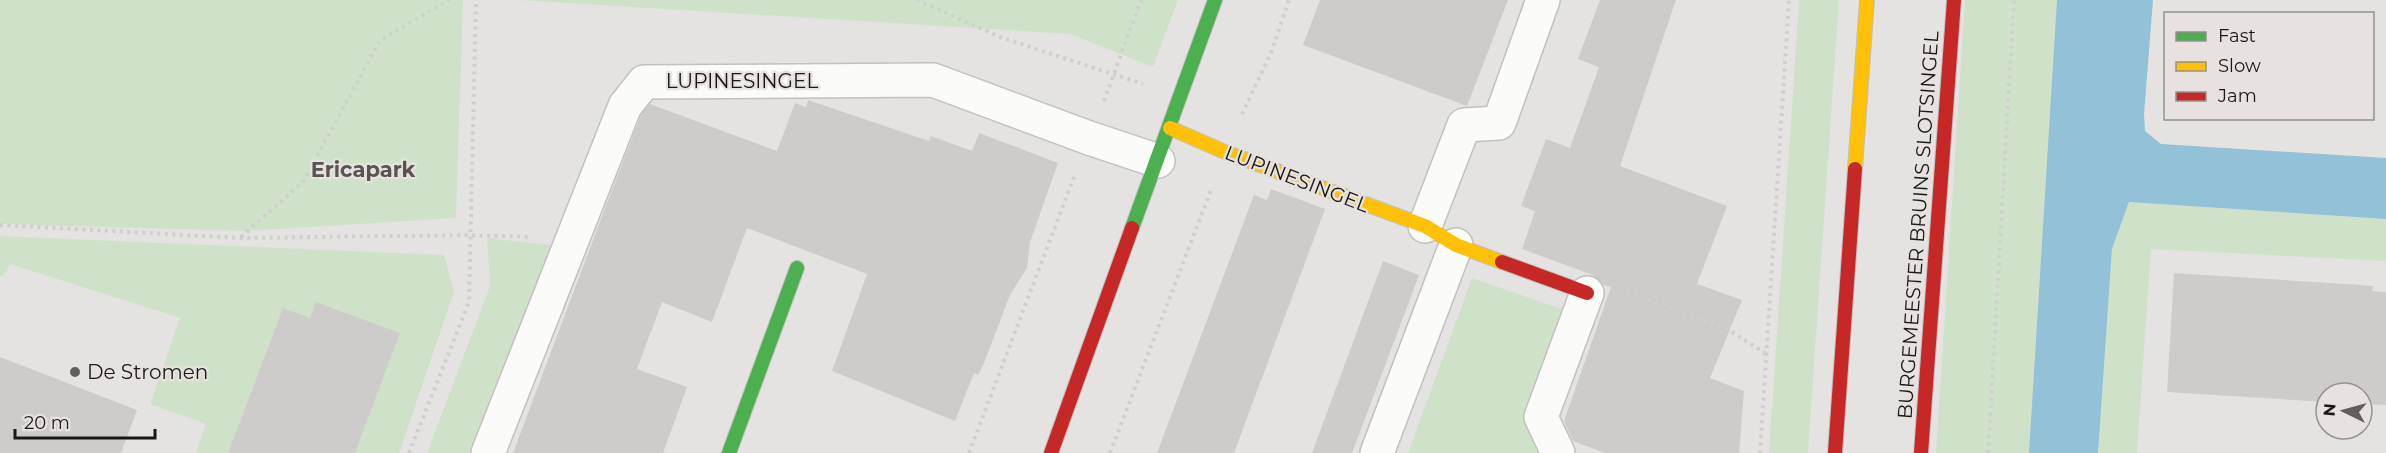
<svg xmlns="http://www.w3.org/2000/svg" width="2386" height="453" font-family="Montserrat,sans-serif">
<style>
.green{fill:#cfe2c9}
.water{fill:#92c1d8}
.building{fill:#cecccb}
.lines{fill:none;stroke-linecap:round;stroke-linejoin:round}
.street-casing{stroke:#c2c1bf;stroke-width:36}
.fast-casing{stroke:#c2c1bf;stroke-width:16}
.slow-casing{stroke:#c2c1bf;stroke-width:16}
.jam-casing{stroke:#c2c1bf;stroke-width:16}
.path{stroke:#d0cfce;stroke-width:4;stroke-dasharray:3 4.5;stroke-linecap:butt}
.street{stroke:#fbfbfa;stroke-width:33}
.fast{stroke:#4caf50;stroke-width:14}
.slow{stroke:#ffc107;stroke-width:14}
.jam{stroke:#c62828;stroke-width:14}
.poi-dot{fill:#605f5d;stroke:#e7e2df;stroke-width:2}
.labels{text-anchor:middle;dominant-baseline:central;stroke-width:4.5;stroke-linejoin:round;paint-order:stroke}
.street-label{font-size:20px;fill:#191816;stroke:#e7e2df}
.poi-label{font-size:20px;fill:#191816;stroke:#e7e2df;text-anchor:start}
.neighbourhood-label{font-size:21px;font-weight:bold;fill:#575451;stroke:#e7e2df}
</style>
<rect width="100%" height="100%" fill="#e5e3e1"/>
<!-- green -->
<path class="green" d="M0,0H463L456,218L245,231L0,224Z
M518,0H1178L1153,67L1070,34Z
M1799,0H1839L1808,453H1769Z
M1965,0H2069L2029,453H1936Z
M2129,202L2386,219V261L2151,249L2137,453H2098L2112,249Z
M0,236L444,255L454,292L399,453H196L206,424L150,404L180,318L10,264L3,276H0Z
M487,238L558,246L480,453H427L490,286Z
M1472,278L1564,310L1526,412L1538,453H1408Z"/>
<!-- water -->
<path class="water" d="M2057,0H2153L2144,114L2145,131L2161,144L2386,158V219L2129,202L2112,249L2098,453H2029Z"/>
<!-- building -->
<path class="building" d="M1320,0H1508L1467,106L1303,45Z
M1600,0H1676L1620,166L1727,206L1697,284L1742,300L1710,378L1744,391L1739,453H1605L1573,441L1564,421L1611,287L1603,285L1593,275L1522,249L1535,211L1521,206L1546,139L1570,148L1599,67L1578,59Z
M808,100L929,141L931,136L972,151L979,133L1058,163L1030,242L1027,268L1010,295L984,363L978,375L974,373L955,421L832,371L867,274L747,228L712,322L662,302L637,369L687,387L663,453H513L604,211L641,115L650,104L777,151L795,103L806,107Z
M1271,189L1325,209L1234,453H1157L1254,195L1267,200Z
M1383,261L1419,275L1406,310L1352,453H1312Z
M2174,273L2360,285L2373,286L2372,291L2386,292V405L2362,404V393H2326V402L2167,392Z
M316,302L400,333L355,453H228L283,308L310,318Z
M0,357L137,410L121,453H0Z"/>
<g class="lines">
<!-- street casing -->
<g class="street-casing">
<path id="street" d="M1425,226L1464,125L1499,123L1543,0
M488,453L625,106L644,82L933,80L1089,138L1158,161
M1377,453L1456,245
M1558,453L1541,417L1587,293"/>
</g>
<!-- fast casing -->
<g class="fast-casing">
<path id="fast" d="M1132,228L1215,0
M729,453L797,268"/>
</g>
<!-- slow casing -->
<g class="slow-casing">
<path id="slow" d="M1170,128L1225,152L1425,226L1456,245L1502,262
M1855,169L1867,0"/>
</g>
<!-- jam casing -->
<g class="jam-casing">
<path id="jam" d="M1502,262L1587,293
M1051,453L1132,228
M1835,453L1855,169
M1921,453L1954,0"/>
</g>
<!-- path -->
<path class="path" d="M917,0L1000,37L1143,84
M1104,101L1141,0
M1242,114L1271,53L1289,0
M0,225L240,238L469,235L530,237
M241,237L303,182L380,40L449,0
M1627,291L1729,330L1765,353
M409,453L469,302L476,0
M969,453L1074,177
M1110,453L1211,190
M1760,453L1789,0
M1988,453L2014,0"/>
<!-- street -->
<use href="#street" class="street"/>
<!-- fast -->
<use href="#fast" class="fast"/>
<!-- slow -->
<use href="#slow" class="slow"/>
<!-- jam -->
<use href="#jam" class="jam"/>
</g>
<!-- markers -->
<circle class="poi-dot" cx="75" cy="372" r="6"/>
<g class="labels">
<!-- street labels -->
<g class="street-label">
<text x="742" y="81">LUPINESINGEL</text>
<text transform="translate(1297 179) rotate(21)">LUPINESINGEL</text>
<text transform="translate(1918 225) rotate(-86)">BURGEMEESTER BRUINS SLOTSINGEL</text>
</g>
<!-- poi labels -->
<g class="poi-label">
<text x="87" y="372">De Stromen</text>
</g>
<!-- neighbourhood labels -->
<g class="neighbourhood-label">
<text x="363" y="169">Ericapark</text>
</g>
</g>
<!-- legend -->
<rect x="2164" y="12" width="210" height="108" fill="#e7e2df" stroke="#95918f" stroke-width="1.5"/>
<rect x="2176" y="32" width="30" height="9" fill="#4caf50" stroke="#95918f" stroke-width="1.5"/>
<text x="2218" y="42" font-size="18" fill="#191816">Fast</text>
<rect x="2176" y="62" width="30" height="9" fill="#ffc107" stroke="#95918f" stroke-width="1.5"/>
<text x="2218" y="72" font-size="18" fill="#191816">Slow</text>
<rect x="2176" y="92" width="30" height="9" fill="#c62828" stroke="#95918f" stroke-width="1.5"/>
<text x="2218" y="102" font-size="18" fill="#191816">Jam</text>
<!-- north arrow -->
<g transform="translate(2344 411) rotate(275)"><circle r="28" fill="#e7e2df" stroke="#95918f" stroke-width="1.5"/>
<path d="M0-4.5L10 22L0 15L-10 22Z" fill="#605f5d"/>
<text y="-9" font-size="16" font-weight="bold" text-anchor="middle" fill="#191816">N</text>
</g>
<!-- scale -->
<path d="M15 429v9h140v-9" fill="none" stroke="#191816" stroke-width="3"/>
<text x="24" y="429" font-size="18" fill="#191816" stroke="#e7e2df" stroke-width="4.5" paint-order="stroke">20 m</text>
</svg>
